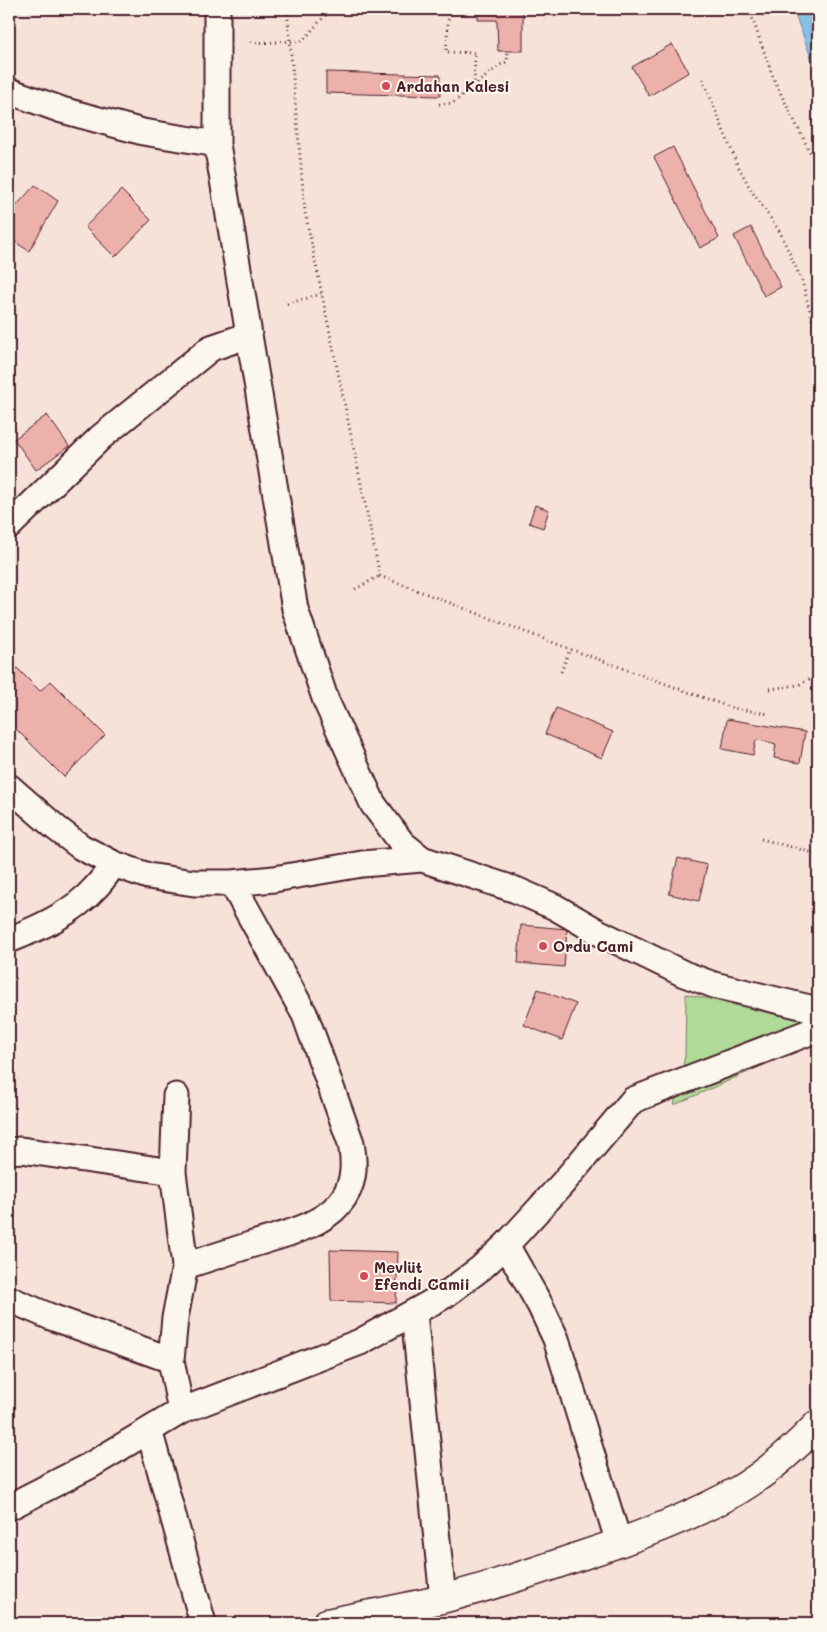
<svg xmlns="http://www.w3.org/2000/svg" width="827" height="1632" font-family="Mali,sans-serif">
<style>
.green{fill:#afda98;stroke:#7c7c62}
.water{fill:#86c0e5;stroke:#6e809b}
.building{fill:#edb1ac;stroke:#4a1f2b}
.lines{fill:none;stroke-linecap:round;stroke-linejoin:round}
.minor-casing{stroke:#4a1f2b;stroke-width:29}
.major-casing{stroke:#4a1f2b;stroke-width:31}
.path{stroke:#4a1f2b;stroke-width:3;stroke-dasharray:1 4;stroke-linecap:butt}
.minor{stroke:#fbf7ec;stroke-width:25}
.major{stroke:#fbf7ec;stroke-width:28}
.poi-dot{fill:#d1495b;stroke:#fbf7ec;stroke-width:2}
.labels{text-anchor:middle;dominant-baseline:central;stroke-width:4;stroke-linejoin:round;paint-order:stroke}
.poi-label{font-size:15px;font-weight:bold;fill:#4a1f2b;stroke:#fbf7ec;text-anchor:start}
</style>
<rect width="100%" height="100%" fill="#f7e2d9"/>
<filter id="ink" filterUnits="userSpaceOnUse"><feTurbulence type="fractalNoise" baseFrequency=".02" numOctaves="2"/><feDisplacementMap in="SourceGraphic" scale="10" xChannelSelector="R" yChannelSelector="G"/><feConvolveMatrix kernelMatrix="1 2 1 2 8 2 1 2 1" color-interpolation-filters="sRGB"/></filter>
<g filter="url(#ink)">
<!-- green -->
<path class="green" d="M686,994L818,1024V1041L674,1105L685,1056Z"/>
<!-- water -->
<path class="water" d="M793,9H818V76Z"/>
<!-- building -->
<path class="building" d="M478,9H523V51H498L497,20H478Z
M672,44L689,72L649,96L632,67Z
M326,72L440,75V96L326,93Z
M673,147L719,238L700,248L654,157Z
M35,185L58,201L29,251L9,238V214Z
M121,190L151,220L115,257L85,227Z
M751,227L781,287L764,296L734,236Z
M47,415L69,446L36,470L14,439Z
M535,505L549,510L543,528L529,523Z
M9,660L40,691L51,681L105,735L64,777L16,729L9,736Z
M556,708L613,732L602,758L545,734Z
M727,719L805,732L800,763L774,758L776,744L764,741L756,740L753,755L722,749Z
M678,858L707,865L699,901L669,894Z
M521,925L567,929L564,967L518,963Z
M538,989L576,1004L562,1040L524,1025Z
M330,1250L398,1252L396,1303L331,1301Z"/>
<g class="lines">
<!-- minor casing -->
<g class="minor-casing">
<path id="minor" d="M217,9V144L295,609L326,701L373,804L402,843L422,859
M9,91L62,110L143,132L217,144
M9,526L101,437L211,348L249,335
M9,787L56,828L81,847L114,864L148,876L194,883H232L274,879L362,864L422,859L516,890L555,907L600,933L684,974L714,985L818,1010
M9,940C39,928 73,913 95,888C102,881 108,872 114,864
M176,1096L173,1172L185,1266L175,1318L171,1360L181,1411
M9,1151L21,1150L173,1172
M506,1245L540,1305L556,1339L619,1543
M185,1266C206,1259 228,1252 250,1245C278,1236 320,1227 339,1204C355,1185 355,1166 351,1143L305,1015L232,883
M9,1299L51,1317L171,1360
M414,1313L443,1599
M149,1430L203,1623
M9,1507L91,1465L181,1411L360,1342L445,1295L481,1268L506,1245L562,1184L633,1100L810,1032L818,1023"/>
</g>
<!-- major casing -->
<g class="major-casing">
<path id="major" d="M327,1623C365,1615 404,1608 442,1599C489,1587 537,1571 583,1555C635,1538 689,1518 737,1491C767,1473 794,1449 818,1424"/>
</g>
<!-- path -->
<path class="path" d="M287,9L305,212L380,576L570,649L732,708L770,714
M449,9L446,52L475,53L474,84
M749,9L774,80L818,168
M251,43L302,41C313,31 321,17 334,9
M703,79L737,164L751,190L780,232L802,281L818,341
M439,104L453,103L500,65L507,62L508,51
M287,304L321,294
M355,589L380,576
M561,672L570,649
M770,689L798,685L818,676
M761,839L818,854"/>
<!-- minor -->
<use href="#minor" class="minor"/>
<!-- major -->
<use href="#major" class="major"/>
</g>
</g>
<!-- markers -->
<g class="poi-dot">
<circle cx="386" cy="86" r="5"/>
<circle cx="543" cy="946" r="5"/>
<circle cx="364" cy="1276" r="5"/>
</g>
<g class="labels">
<!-- poi labels -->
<g class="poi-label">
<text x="396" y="86">Ardahan Kalesi</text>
<text x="553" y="946">Ordu Cami</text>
<text x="374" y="1267">Mevlüt<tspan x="374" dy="17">Efendi Camii</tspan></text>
</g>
</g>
<!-- margin -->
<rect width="827" height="1632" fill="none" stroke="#fbf7ec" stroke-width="30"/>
<rect x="15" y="15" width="797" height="1602" fill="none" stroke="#4a1f2b" stroke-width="2" filter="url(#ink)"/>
</svg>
